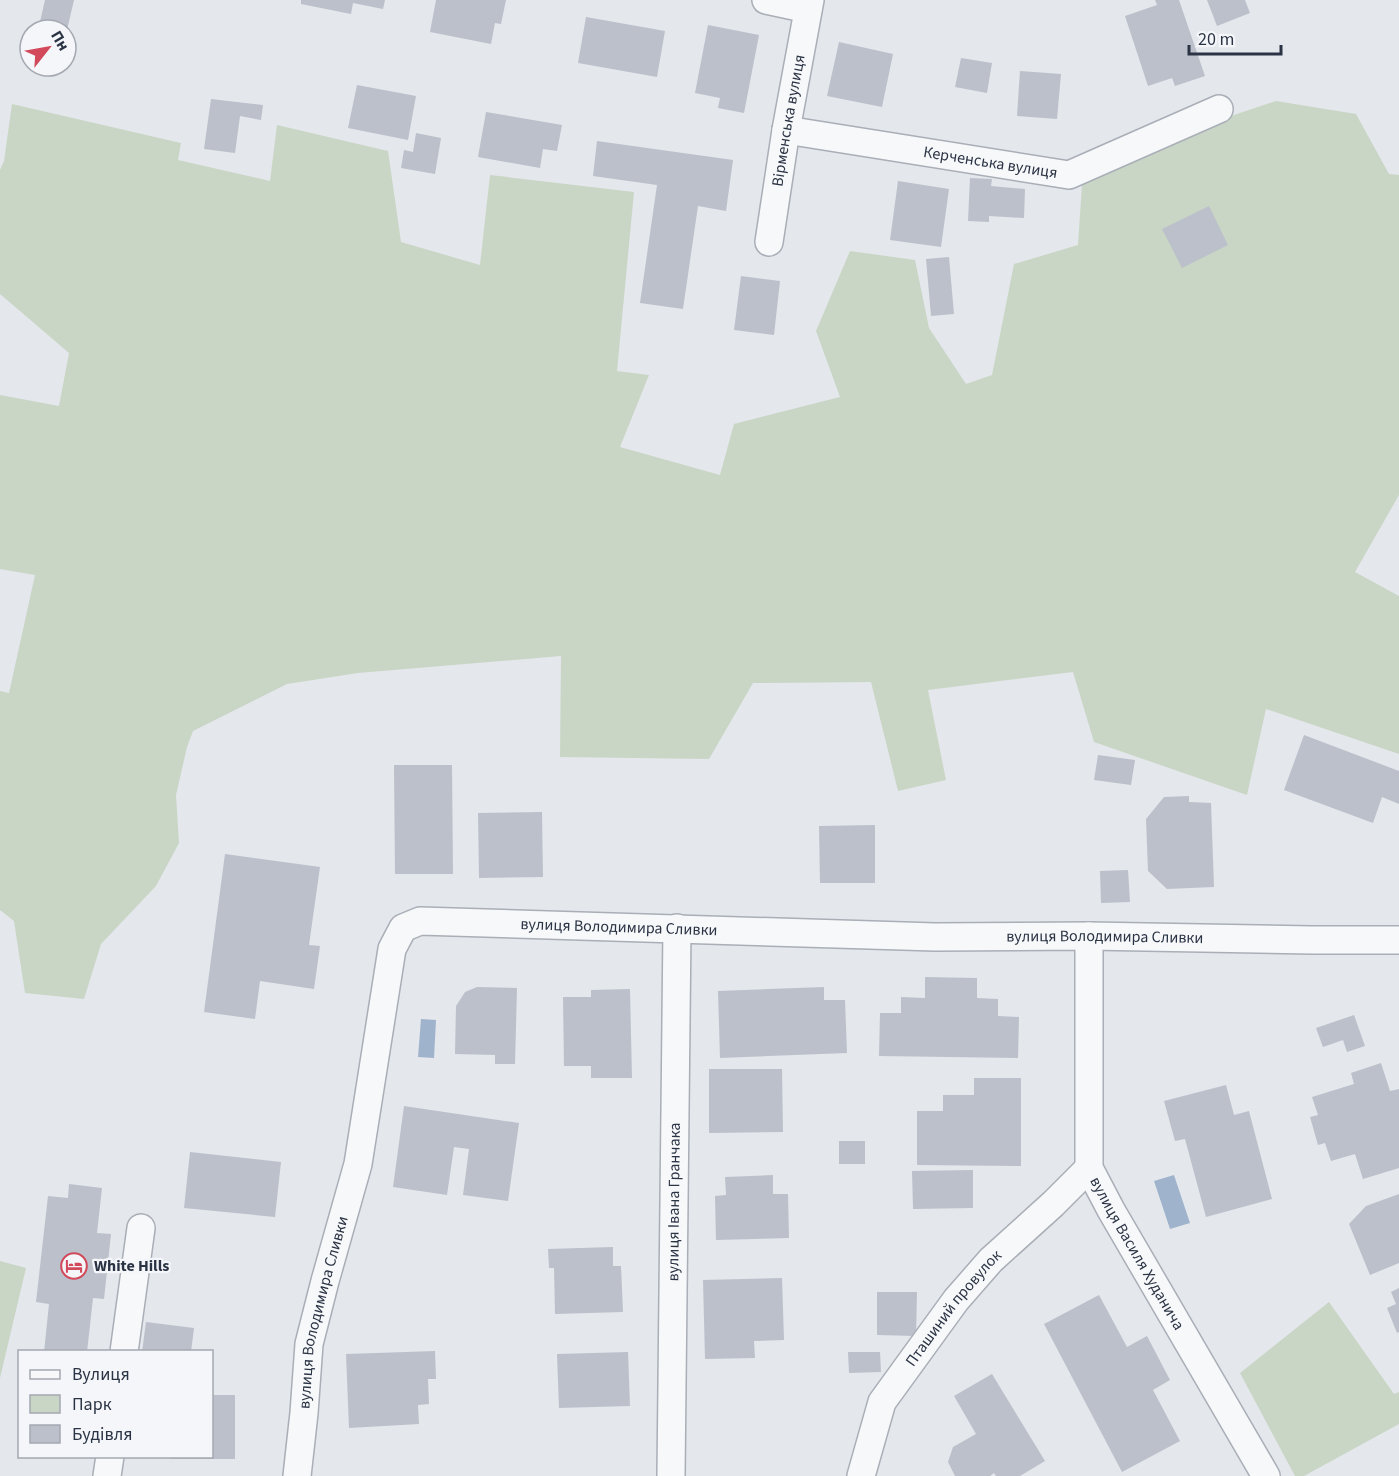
<svg xmlns="http://www.w3.org/2000/svg" width="1399" height="1476" font-family="'Source Sans 3',sans-serif">
<style>
.green{fill:#c9d6c5}
.water{fill:#9fb4cc}
.building{fill:#bbc0ca}
.lines{fill:none;stroke-linecap:round;stroke-linejoin:round}
.street-casing{stroke:#a9aeb7;stroke-width:30}
.street{stroke:#f7f8fa;stroke-width:27}
.labels{text-anchor:middle;dominant-baseline:central;stroke-width:4.5;stroke-linejoin:round;paint-order:stroke}
.street-label{font-size:16px;fill:#2b3445;stroke:#f4f6f9}
.poi-label{font-size:16px;font-weight:bold;fill:#2b3445;stroke:#f4f6f9;text-anchor:start}
</style>
<rect width="100%" height="100%" fill="#e4e7ec"/>
<!-- green -->
<path class="green" d="M1276,101L1356,114L1389,174L1399,175V495L1355,572L1399,596V754L1266,709L1247,795L1094,742L1073,672L928,690L946,780L898,791L871,682L753,683L709,759L560,757L561,656L358,673L287,684L193,731L187,747L176,795L179,843L156,886L101,944L84,999L25,993L14,921L0,910V691L9,693L35,575L0,569V395L59,406L69,353L0,294V170L4,161L12,104L181,143L178,160L270,181L277,125L388,151L401,242L480,265L490,175L634,192L617,371L649,375L620,447L720,475L734,424L840,397L816,331L850,251L915,260L929,328L966,384L992,375L1014,264L1078,245L1082,184L1198,127Z
M0,1261L26,1268L0,1378Z
M1329,1302L1394,1394L1399,1392V1424L1304,1476H1295L1240,1373Z"/>
<!-- water -->
<path class="water" d="M421,1019L436,1020L434,1058L418,1057Z
M1174,1175L1190,1223L1170,1229L1154,1181Z"/>
<!-- building -->
<path class="building" d="M45,0H74L67,30H57L39,26Z
M301,0H385L383,9L353,3L351,14L301,4Z
M436,0H506L501,24L495,23L491,44L430,32Z
M1155,0H1179L1205,76L1175,86L1172,78L1148,86L1125,16L1157,5Z
M1207,0H1245L1250,13L1217,26Z
M586,17L665,31L657,77L578,63Z
M708,25L759,35L744,113L718,108L720,98L695,93Z
M839,42L893,54L882,107L827,96Z
M961,58L992,63L987,93L955,87Z
M1020,71L1061,74L1057,119L1017,116Z
M357,85L416,96L408,140L348,128Z
M211,99L263,105L261,120L240,116L235,153L204,149Z
M486,112L562,125L557,151L543,149L540,168L478,157Z
M416,133L441,138L435,174L401,168L404,150L413,152Z
M597,141L733,160L726,211L698,206L683,309L640,303L657,185L593,176Z
M970,178L992,179L991,186L1025,189L1024,218L989,216V222L968,221Z
M898,181L949,189L941,247L890,240Z
M1209,206L1228,245L1182,268L1162,229Z
M949,257L954,314L931,316L926,259Z
M741,276L780,281L774,335L734,330Z
M1304,735L1399,771V804L1382,797L1373,823L1284,790Z
M1098,755L1135,760L1131,785L1094,780Z
M394,765H452L453,874H395Z
M1189,796V802L1211,803L1214,887L1167,889L1148,871L1146,819L1164,797Z
M542,812L543,877L479,878L478,813Z
M875,825V883H820L819,826Z
M225,854L320,867L309,945L320,946L314,989L260,981L255,1019L204,1012Z
M1128,870L1130,902L1101,903L1100,871Z
M925,977L977,978V998L998,999V1016L1019,1017L1018,1058L879,1056L880,1013H901V997L925,998Z
M477,987L517,988L515,1064H495V1055L455,1054L456,1006L465,992Z
M824,987V1000H845L847,1053L720,1058L718,991Z
M630,989L632,1078H591V1066H564L563,997H591V990Z
M1354,1015L1365,1046L1347,1052L1343,1040L1323,1047L1316,1028Z
M1381,1063L1390,1091L1399,1089V1168L1363,1179L1355,1154L1331,1161L1325,1143L1318,1145L1310,1117L1318,1115L1312,1097L1354,1084L1351,1073Z
M709,1069H782L783,1132L709,1133Z
M974,1078H1021V1166L917,1165V1111H943V1095H974Z
M1226,1085L1234,1115L1249,1111L1272,1199L1206,1217L1185,1139L1175,1141L1164,1101Z
M404,1106L519,1123L508,1201L463,1195L469,1149L454,1147L447,1195L393,1187Z
M839,1141H865V1164H839Z
M190,1152L281,1162L275,1217L184,1208Z
M973,1170V1208L913,1209L912,1171Z
M773,1175V1194H788L789,1238L716,1240L715,1196L726,1195L725,1177Z
M69,1184L102,1188L97,1233L111,1234L104,1299L93,1298L87,1352H44L49,1304L36,1302L48,1196L68,1198Z
M1399,1194V1263L1370,1275L1349,1224L1366,1206Z
M613,1247V1266H621L623,1312L555,1314L554,1268H549L548,1249Z
M782,1278L784,1340L754,1341L755,1358L705,1359L703,1280Z
M1399,1288V1332L1397,1333L1387,1308L1396,1304L1391,1292Z
M877,1292H917L916,1336L877,1335Z
M1099,1295L1127,1347L1147,1336L1170,1380L1153,1390L1180,1441L1122,1472L1044,1324Z
M146,1322L194,1328L191,1352H142Z
M435,1351L436,1379H428L429,1404L418,1405L419,1424L349,1428L346,1354Z
M628,1352L630,1406L559,1408L557,1354Z
M848,1352H880L881,1372L849,1373Z
M992,1374L1045,1461L1020,1476H996L994,1473L990,1476H955L948,1462L953,1447L976,1434L954,1396Z
M212,1395H235V1459H170V1456H212Z"/>
<g class="lines">
<!-- street casing -->
<g class="street-casing">
<g id="street">
<path d="M766,0L808,9"/>
<path id="s1" d="M786,130L1069,175L1219,109"/>
<path id="s2" d="M769,242L786,130L810,0"/>
<path id="s3" d="M1089,936V1168L1111,1210L1266,1476"/>
<path d="M124,1352L141,1228"/>
<path d="M107,1476L110,1456"/>
<path id="s4" d="M297,1476L304,1413L309,1344L325,1281L358,1164L392,949L403,928L420,921L935,937L1089,936L1312,940H1399"/>
<path id="s5" d="M671,1476L677,928"/>
<path id="s6" d="M861,1476L882,1402L956,1300L991,1260L1053,1204L1089,1168"/>
</g>
</g>
<!-- street -->
<use href="#street" class="street"/>
</g>
<!-- icons -->
<defs>
<g id="hotel-ring" transform="scale(1.35)"><circle r="9.5" fill="#f4f6f9" stroke="#d1495b" stroke-width="1.5"/><path d="M-6-4.5h1.5V1H6V5H4.5V3h-9V5H-6ZM-4 0a1.8 1.8 0 1 1 3.6 0ZM.5 0V-2.5h3Q6-2.5 6 0Z" fill="#d1495b"/></g>
</defs>
<g fill-rule="evenodd">
<use href="#hotel-ring" x="74" y="1266"/>
</g>
<g class="labels">
<!-- street labels -->
<g class="street-label">
<text stroke="none"><textPath href="#s2" startOffset="123">Вірменська вулиця</textPath></text>
<text stroke="none"><textPath href="#s1" startOffset="207">Керченська вулиця</textPath></text>
<text stroke="none"><textPath href="#s4" startOffset="778">вулиця Володимира Сливки</textPath></text>
<text stroke="none"><textPath href="#s4" startOffset="1264">вулиця Володимира Сливки</textPath></text>
<text stroke="none"><textPath href="#s5" startOffset="274">вулиця Івана Гранчака</textPath></text>
<text stroke="none"><textPath href="#s3" startOffset="330">вулиця Василя Худанича</textPath></text>
<text stroke="none"><textPath href="#s6" startOffset="195">Пташиний провулок</textPath></text>
<text stroke="none"><textPath href="#s4" startOffset="166">вулиця Володимира Сливки</textPath></text>
</g>
<!-- poi labels -->
<g class="poi-label">
<text x="94" y="1266">White Hills</text>
</g>
</g>
<!-- legend -->
<rect x="18" y="1350" width="195" height="108" fill="#f4f6f9" stroke="#a4a8b1" stroke-width="1.5"/>
<rect x="30" y="1370" width="30" height="9" fill="#f7f8fa" stroke="#a4a8b1" stroke-width="1.5"/>
<text x="72" y="1380" font-size="18" fill="#2b3445">Вулиця</text>
<rect x="30" y="1395" width="30" height="18" fill="#c9d6c5" stroke="#a4a8b1" stroke-width="1.5"/>
<text x="72" y="1410" font-size="18" fill="#2b3445">Парк</text>
<rect x="30" y="1425" width="30" height="18" fill="#bbc0ca" stroke="#a4a8b1" stroke-width="1.5"/>
<text x="72" y="1440" font-size="18" fill="#2b3445">Будівля</text>
<!-- north arrow -->
<g transform="translate(48 48) rotate(59)"><circle r="28" fill="#f4f6f9" stroke="#a4a8b1" stroke-width="1.5"/>
<path d="M0-4.5L10 22L0 15L-10 22Z" fill="#d1495b"/>
<text y="-9" font-size="16" font-weight="bold" text-anchor="middle" fill="#2b3445">Пн</text>
</g>
<!-- scale -->
<path d="M1189 45v9h92v-9" fill="none" stroke="#2b3445" stroke-width="3"/>
<text x="1198" y="45" font-size="18" fill="#2b3445" stroke="#f4f6f9" stroke-width="4.5" paint-order="stroke">20 m</text>
</svg>
